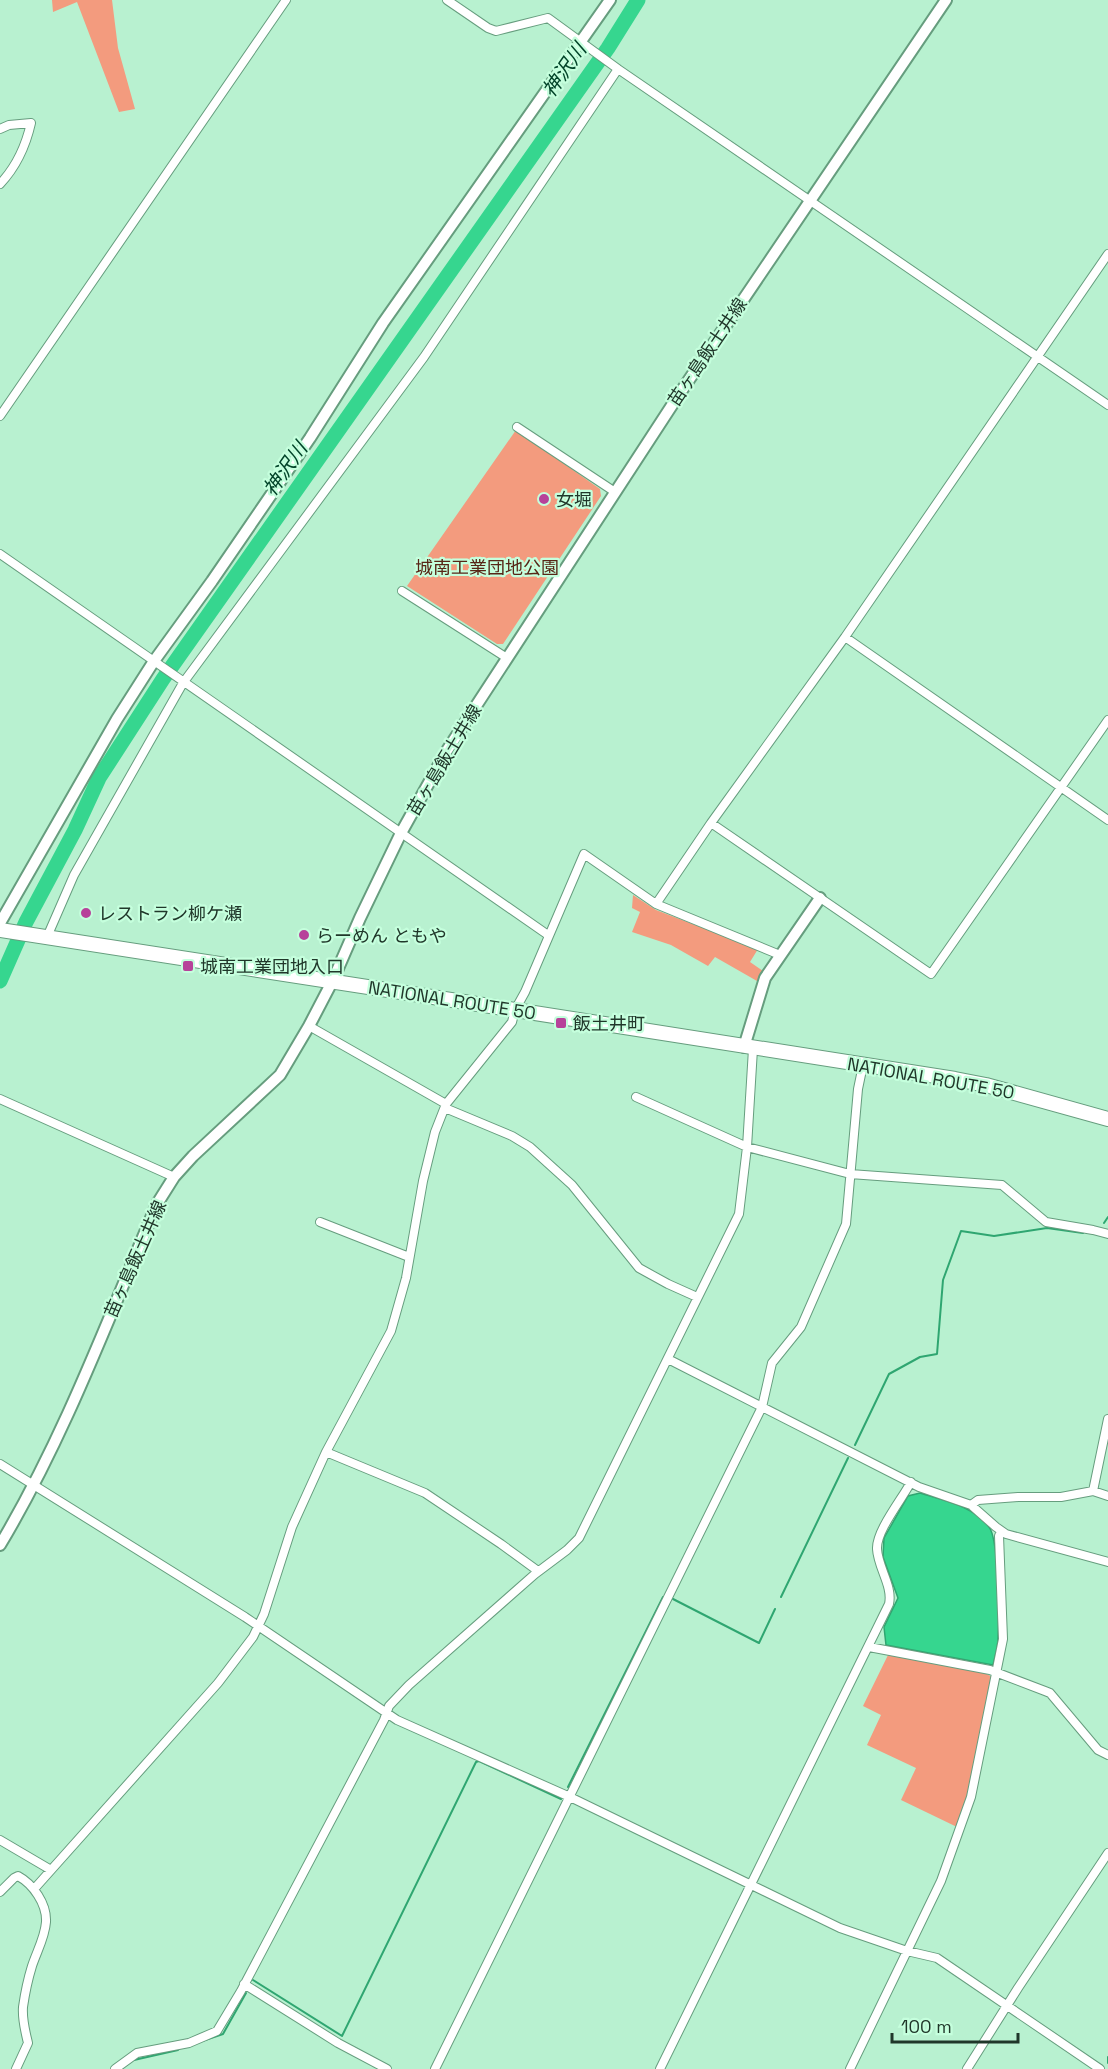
<svg xmlns="http://www.w3.org/2000/svg" width="1108" height="2069" font-family="'Space Grotesk','Noto Sans JP',sans-serif">
<style>
.park{fill:#f39b7e}
.water{fill:#36d68f;stroke:#2fa671;stroke-width:1.5}
.lines{fill:none;stroke-linecap:round;stroke-linejoin:round}
.stream{stroke:#2fa671;stroke-width:2}
.river{stroke:#36d68f;stroke-width:15}
.street-casing{stroke:#669d7e;stroke-width:10}
.secondary-casing{stroke:#669d7e;stroke-width:14}
.highway-casing{stroke:#669d7e;stroke-width:16}
.street{stroke:#fff;stroke-width:8}
.secondary{stroke:#fff;stroke-width:10}
.highway{stroke:#fff;stroke-width:14}
.poi-dot{fill:#b7429a;stroke:#c5ffdd;stroke-width:2}
.labels{text-anchor:middle;dominant-baseline:central;stroke-width:4.5;stroke-linejoin:round;paint-order:stroke}
.street-label{font-size:18px;fill:#20372a;stroke:#c5ffdd}
.poi-label{font-size:18px;fill:#20372a;stroke:#c5ffdd;text-anchor:start}
.park-label{font-size:18px;fill:#572616;stroke:#c5ffdd}
.water-label{font-size:20px;font-style:italic;fill:#03452a;stroke:#c5ffdd}
</style>
<rect width="100%" height="100%" fill="#b8f1d0"/>
<!-- park -->
<path class="park" d="M52,0H112L118,48L135,109L119,112L77,2L53,12Z
M516,430L600,489L601,496L503,644H497L407,586Z
M633,895L656,910L758,949L750,962L763,971L757,981L715,957L708,966L671,945L632,932L640,912L632,908Z
M889,1653L985,1673L992,1677L968,1796L957,1827L901,1800L916,1768L867,1745L881,1715L863,1706Z"/>
<!-- water -->
<path class="water" d="M920,1493C945,1501 972,1505 989,1527C999,1539 999,1619 998,1638C998,1647 995,1656 993,1665L886,1645L884,1627L898,1598L883,1557L884,1538L908,1496Z"/>
<g class="lines">
<!-- stream -->
<path class="stream" d="M1104,1223L1108,1217
M855,1445L889,1374L920,1357L937,1354L943,1280L961,1231L994,1236L1047,1228L1083,1233
M781,1597L848,1458
M673,1599L759,1643L775,1609
M568,1787L663,1597
M253,1980L342,2036L476,1762L479,1761L561,1799
M202,2041L223,2034L246,1993
M1108,2057V2063
M134,2060L178,2050"/>
<!-- river -->
<path class="river" d="M0,981L26,922L75,830L99,778L163,679L608,48L638,0"/>
<!-- street casing -->
<g class="street-casing">
<path id="street" d="M447,0L488,28L496,31L548,18L618,69L1108,405
M0,129L9,125L31,123C26,145 16,167 0,184
M0,416L286,0
M517,427L615,492
M0,554L548,935
M402,591L507,658
M845,637L1108,820
M711,823L931,974L1108,720
M656,904L780,955
M47,937L74,875L183,683L424,357L618,69
M309,1026L446,1104
M636,1097L747,1147L850,1174L1002,1185L1046,1222L1093,1230L1108,1234
M0,1099L174,1177
M445,1108L512,1136L530,1147L572,1185L639,1268L668,1284L697,1297
M320,1222L409,1257
M668,1359L919,1487L971,1505L996,1527L1006,1534L1108,1562
M326,1452L425,1493L501,1544L538,1571
M0,1464L245,1617L397,1720L570,1797L840,1928L907,1951L937,1958L1100,2069
M1093,1491L1108,1419
M971,1505L978,1500L1018,1497H1061L1093,1491L1108,1496
M869,1647L990,1670L1045,1691L1050,1693L1098,1750L1108,1755
M0,1840L51,1870
M35,1888L218,1683L253,1637L264,1614L292,1527L326,1452L391,1331L406,1278L423,1181L435,1132L446,1104L512,1022L515,1010L525,992L584,854L656,904L711,823L845,637L1108,254
M0,1892L14,1878L18,1876C33,1884 47,1904 46,1922C45,1937 37,1951 32,1966C28,1979 25,1993 23,2007C22,2020 25,2030 28,2043L16,2069
M244,1984L338,2043L387,2069
M115,2069L137,2053L189,2043L217,2031L241,1991L384,1720L389,1706L409,1685L535,1574L567,1550L579,1538L739,1214L747,1147L753,1049
M435,2069L762,1407L772,1363L801,1327L846,1224L858,1089L863,1065
M660,2069L889,1604C893,1586 878,1568 877,1549C876,1531 902,1499 911,1482
M850,2069L941,1881L971,1797L1003,1639L999,1536L1001,1531
M967,2069L1018,1988L1108,1853"/>
</g>
<!-- secondary casing -->
<g class="secondary-casing">
<path id="secondary" d="M0,923L117,719L154,661L212,581L310,438L383,323L610,0
M744,1047L765,978L820,898
M0,1545C64,1438 108,1319 157,1204L174,1177L193,1156L280,1075L309,1026L333,980L360,918L401,833L446,752L678,396L946,0"/>
</g>
<!-- highway casing -->
<g class="highway-casing">
<path id="highway" d="M0,930C319,977 636,1031 955,1079L986,1085L1108,1119"/>
</g>
<!-- street -->
<use href="#street" class="street"/>
<!-- secondary -->
<use href="#secondary" class="secondary"/>
<!-- highway -->
<use href="#highway" class="highway"/>
</g>
<!-- markers -->
<g class="poi-dot">
<circle cx="544" cy="499" r="6"/>
<circle cx="86" cy="913" r="6"/>
<circle cx="304" cy="935" r="6"/>
<rect x="182" y="960" width="12" height="12" rx="3"/>
<rect x="555" y="1017" width="12" height="12" rx="3"/>
</g>
<g class="labels">
<!-- street labels -->
<g class="street-label">
<text transform="translate(707 352) rotate(-56)">苗ヶ島飯土井線</text>
<text transform="translate(444 760) rotate(-59)">苗ヶ島飯土井線</text>
<text transform="translate(452 1000) rotate(9)">NATIONAL ROUTE 50</text>
<text transform="translate(931 1078) rotate(10)">NATIONAL ROUTE 50</text>
<text transform="translate(135 1259) rotate(-66)">苗ヶ島飯土井線</text>
</g>
<!-- poi labels -->
<g class="poi-label">
<text x="556" y="499">女堀</text>
<text x="98" y="913">レストラン柳ケ瀬</text>
<text x="316" y="935">らーめん ともや</text>
<text x="200" y="966">城南工業団地入口</text>
<text x="573" y="1023">飯土井町</text>
</g>
<!-- park labels -->
<g class="park-label">
<text x="487" y="567">城南工業団地公園</text>
</g>
<!-- water labels -->
<g class="water-label">
<text transform="translate(564 70) rotate(-55)">神沢川</text>
<text transform="translate(285 469) rotate(-55)">神沢川</text>
</g>
</g>
<!-- scale -->
<path d="M892 2033v9h126v-9" fill="none" stroke="#20372a" stroke-width="3"/>
<text x="901" y="2033" font-size="18" fill="#20372a" stroke="#c5ffdd" stroke-width="4.5" paint-order="stroke">100 m</text>
</svg>
